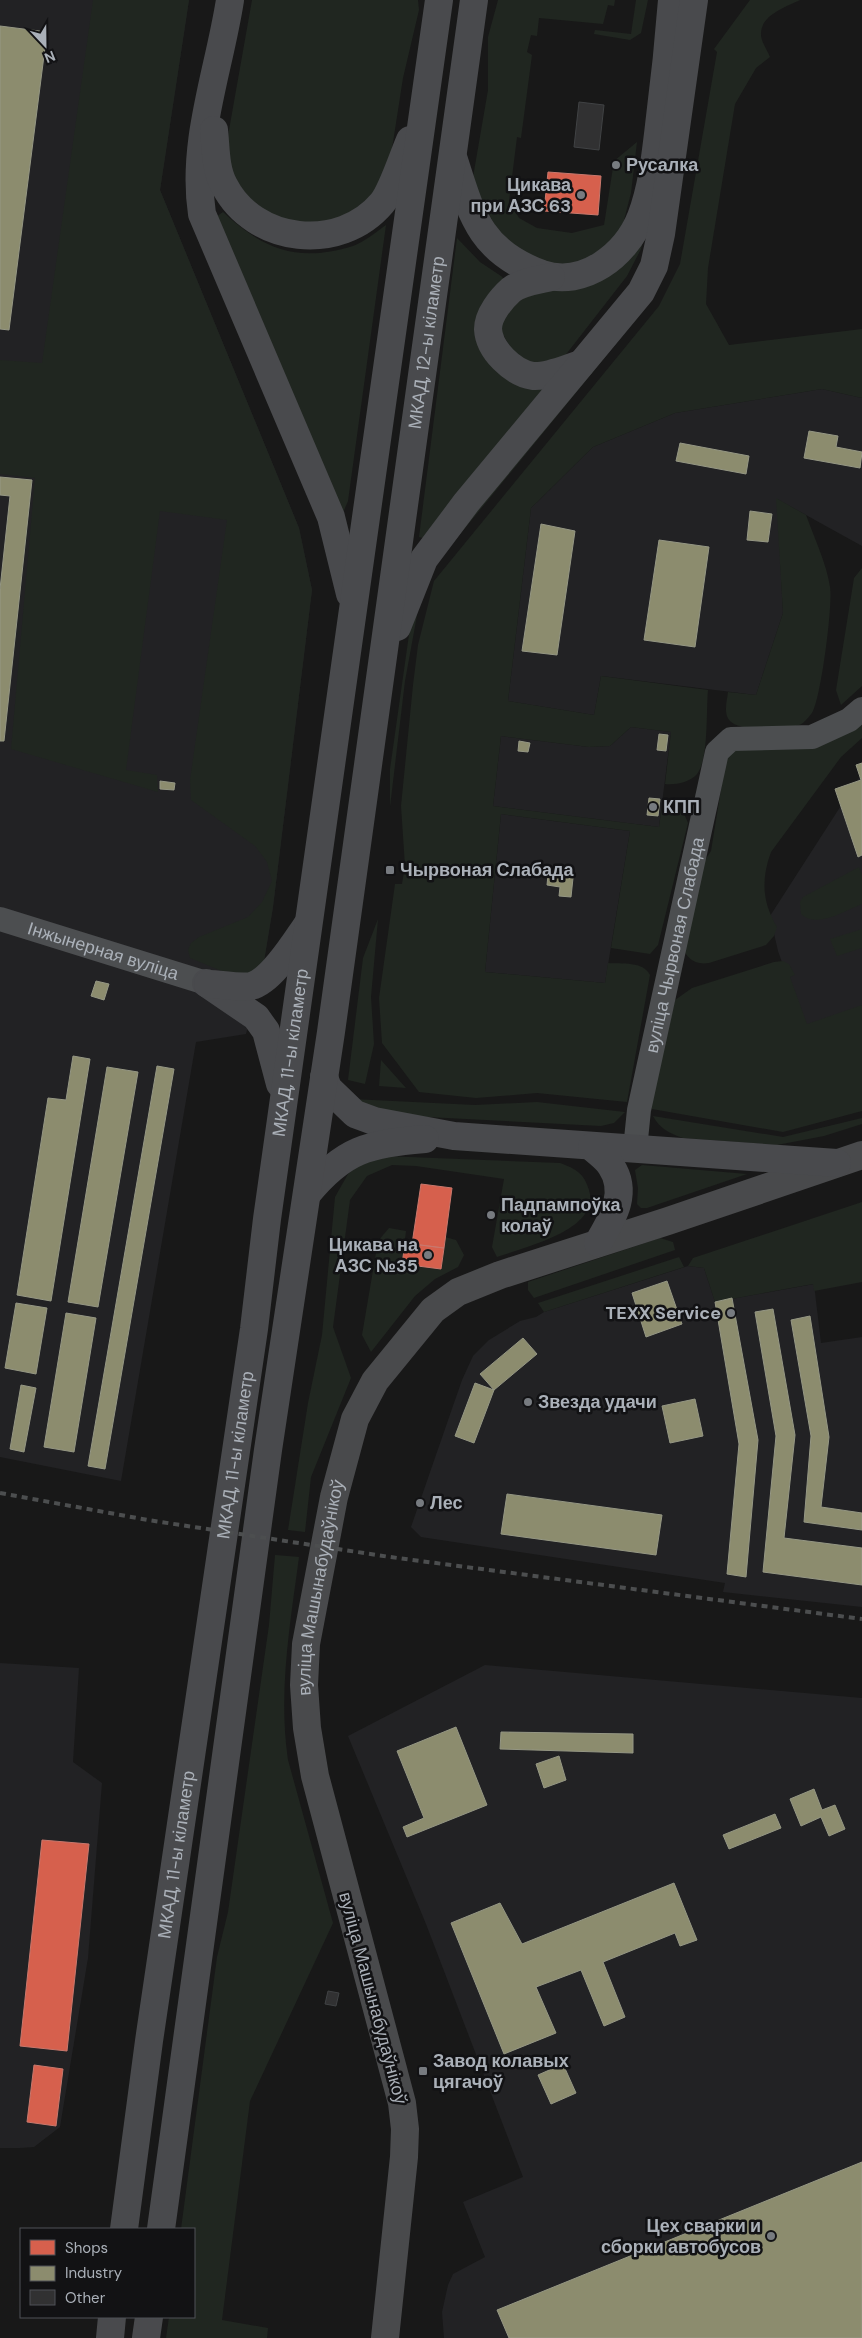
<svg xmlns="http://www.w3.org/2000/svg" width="862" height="2338" font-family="'DM Sans',sans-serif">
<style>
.built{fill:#222224}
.green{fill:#202620}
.shops{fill:#d6604d;stroke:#c9786d}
.industry{fill:#8c8c6e;stroke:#959784}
.building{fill:#313132;stroke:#404244}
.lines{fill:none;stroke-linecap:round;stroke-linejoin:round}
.minor{stroke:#4c4e50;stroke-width:24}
.major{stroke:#494a4c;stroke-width:28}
.highway{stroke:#494a4d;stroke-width:28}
.rail{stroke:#4c4e4f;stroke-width:4;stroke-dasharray:6 5;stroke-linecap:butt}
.poi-dot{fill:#777b80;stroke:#121214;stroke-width:2}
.labels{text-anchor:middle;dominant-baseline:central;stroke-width:5;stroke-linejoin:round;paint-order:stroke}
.poi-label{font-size:18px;font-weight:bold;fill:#aab0b8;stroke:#121214;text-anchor:start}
.street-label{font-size:18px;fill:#aab0b8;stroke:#121214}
</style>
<rect width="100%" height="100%" fill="#181818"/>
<!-- built -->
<path class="built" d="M0,0H189L160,190L299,528L312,590L273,907L262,973L246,1034L196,1042L121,1481L0,1457Z
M822,389L862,398V546L777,499L783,613L756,695L601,676L594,715L508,701L531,508L593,447L675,413Z
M631,727L671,732L659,827L493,806L501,736L589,747L610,746Z
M862,773V1010L806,1031L778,951L770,916Z
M501,814L630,831L605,983L485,972Z
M688,1266L704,1268L715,1302L814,1284L821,1343L862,1337V1607L723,1592L725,1583L421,1537L411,1527L462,1380L473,1356L489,1340L520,1321L536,1317L544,1312Z
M0,1663L79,1668L73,1762L102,1783L88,1958L60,2127L34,2147L20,2148H0Z
M485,1665L862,1698V2338H444L442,2312L448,2285L453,2274L485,2257L463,2202L523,2177L426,1924L348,1736Z"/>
<!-- green -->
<path class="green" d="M93,0H189L160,190L299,528L312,590L273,907L262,973L229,974L190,958L188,950L191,943L199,937L248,917L262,902L272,881L267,862L255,846L191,800L190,780L227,520L160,511L126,770L157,775L158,792L11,749L35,478L0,474V360L42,363Z
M252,0H418L419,10L403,78L389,168L381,187L357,214L316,227L262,213L234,179L227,149L229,130Z
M498,0H615L614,6L608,5L603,24L539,18L537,36L531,35L527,52L532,55L521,138L517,137L509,201L519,218L537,228L572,233L604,225L614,161L637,142L631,193L623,224L614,239L599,251L582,261L562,265L539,264L505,244L472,183L488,90V37Z
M636,0H648L641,33L630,40L594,34L595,30L631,34Z
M750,0H800C786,7 760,15 761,35C761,41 767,50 770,57L756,68L735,104L708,268L706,304L729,345L862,329V398L822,389L675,413L593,447L531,508L508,701L594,715L601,676L708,690C706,710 709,759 697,774C689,783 675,785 665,784L671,732L631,727L610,746L589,747L501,736L493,806L659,827L663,798L673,800L685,816L688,823L658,945L650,954L611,948L630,831L501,814L485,972L605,983L608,963C622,964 643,961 650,975L627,1102L537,1093L476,1098L419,1092L382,1043L379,998L395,884H402L405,866L401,806L413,685L418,645L434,581L659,306L680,264L717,52L714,49Z
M651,211L641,249L627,276L564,357L550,365L519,362L498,326L514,297L556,288Z
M223,212C264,250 298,263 353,246C364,242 376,232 386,225L348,501L340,520L216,217Z
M457,238L480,262L501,276L506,281L483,320L550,389L423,538L419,537Z
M651,301L434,566L420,599L405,681L390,807V769L415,592L429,563Z
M776,498L806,515C814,537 827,565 830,587C833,605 821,696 813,711C811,715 806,720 803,723C792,731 739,732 730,721C723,714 727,701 728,692L756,695L783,613Z
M862,568V686L841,705L836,690L854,578Z
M862,725V738L841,757L771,852C761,879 762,902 777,927L774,936L766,945L709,963C694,965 688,959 681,946L696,874L711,851L726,759L734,746L833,739Z
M859,867L862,875V904C844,911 817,929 801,914L800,902L803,897Z
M378,919L371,997L374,1044L365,1084L348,1080L363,958Z
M862,929V948L837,956L830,939Z
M783,961L789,964L795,975L790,977L807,1024L862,1005V1111L783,1132L652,1109L650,1105L675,1000L692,988L774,962Z
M381,1060L406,1088L379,1086Z
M352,1099L475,1105L537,1102L625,1112L614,1123L601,1126L388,1115Z
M653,1116L783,1137L862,1118V1124L824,1136L777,1145L683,1138C669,1133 660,1129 653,1116Z
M384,1156L560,1163C576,1169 584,1173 589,1190C601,1230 525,1247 497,1257L492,1247L504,1179L416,1166L392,1165L367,1176L350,1200L333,1327L351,1378L311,1477L305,1532L288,1530L308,1403L322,1335L335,1197L348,1174L366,1159Z
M642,1165L747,1174L647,1208H641L637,1204L638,1188L635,1170Z
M862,1202V1282L814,1291L813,1284L715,1302L704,1268L688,1266L693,1258Z
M389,1228L406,1231L402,1264L441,1269L445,1237L456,1240L464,1255L458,1267L435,1279L415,1296L371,1352L362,1335L378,1241Z
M660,1238L673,1242L675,1250L534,1298L528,1290V1282Z
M679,1257L684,1267L544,1312L538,1303Z
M275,1555L299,1557C290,1625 278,1692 288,1760L333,1923L250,2101L222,2320L268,2328L267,2338H166L169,2317H194V2229H181L217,1957L228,1912L269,1625Z"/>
<!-- shops -->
<path class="shops" d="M548,172L601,176L598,215L544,211Z
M421,1184L452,1188L444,1248L412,1244Z
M405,1243L444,1248L441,1269L402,1264Z
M42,1840L89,1844L67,2051L20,2046Z
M34,2065L63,2069L56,2126L27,2122Z"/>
<!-- industry -->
<path class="industry" d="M0,26L47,32L9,330L0,329Z
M809,431L838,436L836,447L862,452L860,468L804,458Z
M680,443L749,456L746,474L676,461Z
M0,477L32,480L4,741H0V589L10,496L0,495Z
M750,511L772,514L768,542L747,540Z
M541,524L575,531L557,655L522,651Z
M659,540L709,547L695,647L644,640Z
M659,734L668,735L666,751L657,750Z
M519,741L530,743L528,752L518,751Z
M862,763V855L858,857L835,789L861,780L856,765Z
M160,781L175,783L174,790L160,789Z
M649,798L660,799L658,816L647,815Z
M548,875L573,878L571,897L559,896L560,887L547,885Z
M96,981L109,984L104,1000L91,996Z
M73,1056L90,1059L51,1301L17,1295L48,1098L66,1100Z
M157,1066L174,1069L105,1469L88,1466Z
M107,1067L138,1072L98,1307L68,1302Z
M667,1281L682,1324L646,1337L632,1293Z
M732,1298L758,1440L746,1577L727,1574L739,1444L715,1302Z
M16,1303L47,1308L36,1374L5,1368Z
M773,1309L795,1435L784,1538L862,1548V1585L763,1572L776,1436L755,1312Z
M66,1313L96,1318L74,1452L44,1447Z
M810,1316L829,1437L821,1507L862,1513V1530L804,1522L811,1436L791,1320Z
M523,1338L537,1354L494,1390L480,1374Z
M475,1383L494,1390L474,1443L455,1436Z
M21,1385L36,1388L24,1452L10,1449Z
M695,1399L703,1436L670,1443L662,1406Z
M507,1494L662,1515L656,1555L501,1534Z
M456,1727L487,1805L407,1837L403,1827L424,1818L397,1751Z
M501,1732L633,1734V1753L500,1749Z
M559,1756L566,1780L544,1788L536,1764Z
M814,1789L822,1810L835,1805L845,1829L829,1836L821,1817L801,1826L790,1799Z
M775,1814L781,1828L729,1849L723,1835Z
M674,1883L697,1940L680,1946L675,1933L603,1962L625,2017L604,2026L581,1970L536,1987L556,2033L504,2054L451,1923L500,1903L522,1944Z
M563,2064L576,2093L551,2104L538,2075Z
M862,2162V2338H509L497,2310Z"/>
<!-- building -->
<path class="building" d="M579,102L604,105L599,150L574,147Z
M328,1991L339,1993L336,2006L325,2004Z"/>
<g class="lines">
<!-- minor -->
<g class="minor">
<path id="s1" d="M0,919L206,983"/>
<path id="s2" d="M635,1149L639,1110L717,752L731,739L812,737L849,720L862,709"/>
</g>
<!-- major -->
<path class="major" id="s3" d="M385,2338L404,2157L405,2129L402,2103L315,1776L307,1728L304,1685L306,1644L334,1497L355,1419L375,1381L433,1310L458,1292L500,1275L668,1221L862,1155"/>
<!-- highway -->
<g class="highway">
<path d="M230,0C219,71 191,142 202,214L331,517L350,594"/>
<path d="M214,130C216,147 215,169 224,185C254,244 340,253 382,203C392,191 403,156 410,140"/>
<path d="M454,160C472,217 481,252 542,274C584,288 626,255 641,217C653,185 656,151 660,117C665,78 669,39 672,0"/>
<path d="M551,277C538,280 521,282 511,290C501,299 488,315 488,329C489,350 513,373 533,376C548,377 567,368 581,364"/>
<path d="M397,627L424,559L466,503L641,292L654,266L661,234L694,0"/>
<path d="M206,983L256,1017L266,1031L280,1084"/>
<path d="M208,984C221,984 238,988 251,986C272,981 295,942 307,925"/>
<path d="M324,1077L328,1088L355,1114L374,1121L454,1136L837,1163"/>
<path d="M592,1147C598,1153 607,1159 611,1166C629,1193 612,1219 598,1243"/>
<path d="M307,1194C344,1149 368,1144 425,1139"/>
<path id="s4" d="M124,2229L149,2041L254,1329L267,1219L439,0"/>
<path id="s5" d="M161,2229L268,1450L331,1032L474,0"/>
<path d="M110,2338L112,2317"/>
<path d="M146,2338L149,2317"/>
</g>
<!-- rail -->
<path class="rail" d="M0,1493L148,1520L390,1557L862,1619"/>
</g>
<!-- markers -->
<g class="poi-dot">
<circle cx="616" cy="165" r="5"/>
<circle cx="581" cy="195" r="5"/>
<circle cx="653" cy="807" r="5"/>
<rect x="385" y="865" width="10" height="10" rx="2.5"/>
<circle cx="491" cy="1215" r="5"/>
<circle cx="428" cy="1255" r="5"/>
<circle cx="731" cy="1313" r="5"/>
<circle cx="528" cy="1402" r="5"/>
<circle cx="420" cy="1503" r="5"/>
<rect x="418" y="2066" width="10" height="10" rx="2.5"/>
<circle cx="771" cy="2236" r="5"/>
</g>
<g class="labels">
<!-- poi labels -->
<g class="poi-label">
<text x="626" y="165">Русалка</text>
<text x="571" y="185" text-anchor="end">Цикава<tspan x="571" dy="21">при АЗС 63</tspan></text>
<text x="663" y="807">КПП</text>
<text x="400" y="870">Чырвоная Слабада</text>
<text x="501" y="1205">Падпампоўка<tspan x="501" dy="21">колаў</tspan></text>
<text x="418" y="1245" text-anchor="end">Цикава на<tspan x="418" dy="21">АЗС №35</tspan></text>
<text x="721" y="1313" text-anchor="end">TEXX Service</text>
<text x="538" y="1402">Звезда удачи</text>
<text x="430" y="1503">Лес</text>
<text x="433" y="2061">Завод колавых<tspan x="433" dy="21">цягачоў</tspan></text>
<text x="761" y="2226" text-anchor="end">Цех сварки и<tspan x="761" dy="21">сборки автобусов</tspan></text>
</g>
<!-- street labels -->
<g class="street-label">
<text stroke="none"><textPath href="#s5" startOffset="1905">МКАД, 12-ы кіламетр</textPath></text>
<text stroke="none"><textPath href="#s2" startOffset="208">вуліца Чырвоная Слабада</textPath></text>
<text stroke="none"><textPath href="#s1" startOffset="108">Інжынерная вуліца</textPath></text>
<text stroke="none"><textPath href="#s4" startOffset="1188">МКАД, 11-ы кіламетр</textPath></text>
<text stroke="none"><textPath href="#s4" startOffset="782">МКАД, 11-ы кіламетр</textPath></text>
<text stroke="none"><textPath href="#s3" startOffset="765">вуліца Машынабудаўнікоў</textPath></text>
<text stroke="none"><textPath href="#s4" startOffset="378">МКАД, 11-ы кіламетр</textPath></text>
<text transform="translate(373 1998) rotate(75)">вуліца Машынабудаўнікоў</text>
</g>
</g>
<!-- legend -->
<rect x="20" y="2228" width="175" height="90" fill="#121214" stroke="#4f5156"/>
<rect x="30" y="2240" width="25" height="15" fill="#d6604d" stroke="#4f5156"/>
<text x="65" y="2253" font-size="15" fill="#aab0b8">Shops</text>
<rect x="30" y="2266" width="25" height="15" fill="#8c8c6e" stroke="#4f5156"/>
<text x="65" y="2278" font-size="15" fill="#aab0b8">Industry</text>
<rect x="30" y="2290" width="25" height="15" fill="#313132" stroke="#4f5156"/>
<text x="65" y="2303" font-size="15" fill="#aab0b8">Other</text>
<!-- north arrow -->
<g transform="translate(45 45) rotate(158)" stroke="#121214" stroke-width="4" paint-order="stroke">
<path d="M0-4L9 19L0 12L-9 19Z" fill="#aab0b8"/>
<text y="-8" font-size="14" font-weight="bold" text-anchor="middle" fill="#aab0b8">N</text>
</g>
</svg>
